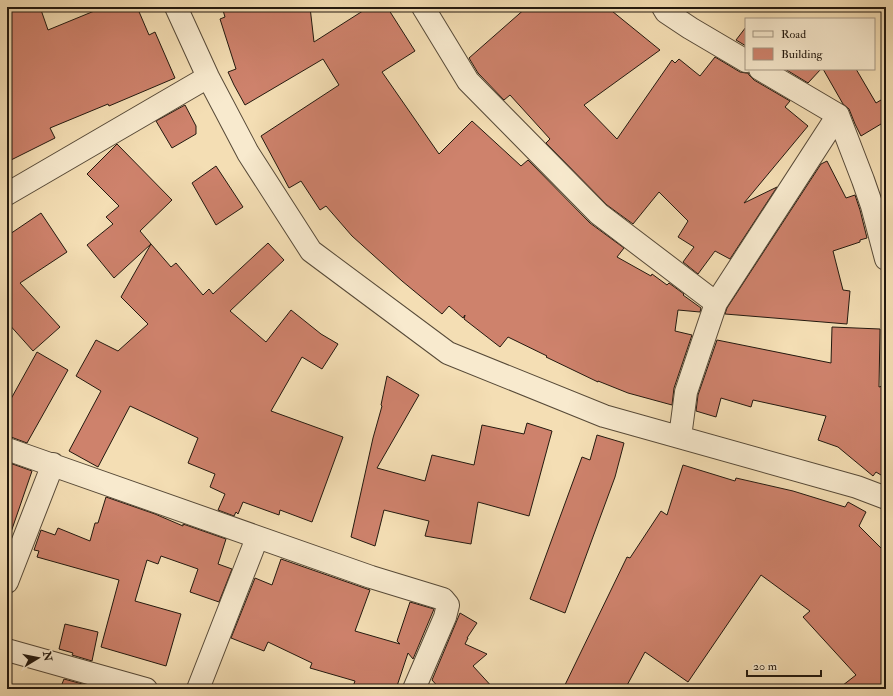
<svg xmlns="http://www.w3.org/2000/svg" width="893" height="696" font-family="'IM FELL Double Pica',serif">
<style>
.building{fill:#ce826c;stroke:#23190f}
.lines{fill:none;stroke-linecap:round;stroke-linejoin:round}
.minor-casing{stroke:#574a38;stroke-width:24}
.minor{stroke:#f8eace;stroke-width:22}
</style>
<rect width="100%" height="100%" fill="#f4deb4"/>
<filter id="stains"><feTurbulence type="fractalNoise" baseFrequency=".005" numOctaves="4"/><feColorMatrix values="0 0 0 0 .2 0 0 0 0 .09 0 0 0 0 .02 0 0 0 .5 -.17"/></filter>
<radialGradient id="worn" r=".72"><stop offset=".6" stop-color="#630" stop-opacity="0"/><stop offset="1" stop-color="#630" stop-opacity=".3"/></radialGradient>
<!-- building -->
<path class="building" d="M7,7H40L48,30L104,7H137L149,35L155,32L175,78L109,106L108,104L50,128L55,138L7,162Z
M222,7H310L314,42L369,7H387L415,51L382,72L439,154L472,121L521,166L528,160L590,223L624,248L617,257L651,276L652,274L667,285L669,283L684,294L683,295L701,308L700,312L678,310L675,331L692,335L674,388L672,405L628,393L598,381V382L546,357L547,356L508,337L500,347L464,319L465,315L463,318L449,306L442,314L402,281L352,236L326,206L320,210L301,181L289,188L261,136L339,85L323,59L245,105L234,85L228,72L236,69L220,19L225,17Z
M527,7H607L660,50L584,105L617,139L672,60L675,63L679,59L700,76L715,57L740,72L746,73H748L749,75L754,80L790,101L785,107L808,126L744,203L777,187L730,259L715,251L698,274L683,262L694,247L678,237L688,221L659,192L633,224L607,205L546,143L550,139L510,95L504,100L478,73L469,58Z
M746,27V46L736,40Z
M785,69H821L808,83Z
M823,69H856L876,103L886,97V121L861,136L855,124L849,109L843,104Z
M185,105L196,126V134L172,148L156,121Z
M117,144L172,200L140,231L151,244L114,278L87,245L113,224L106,217L119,206L87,174Z
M827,161L846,198L855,195L860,210L867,238L860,240V242L833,251L843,290L850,291L847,324L725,314L727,308L821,164Z
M216,166L243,207L216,225L192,183Z
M41,213L67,252L20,283L60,327L33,351L7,322V236Z
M268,243L284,260L230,311L266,342L291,310L321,334L338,344L322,369L302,357L271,411L343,437L312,522L280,510L279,515L243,502L238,514L236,512L234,516L218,510L225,494L210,487L215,474L188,463L198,438L130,406L98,467L69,451L101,391L76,376L96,340L118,351L148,324L121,297L151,244L171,267L176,263L203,295L209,289L213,294Z
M832,327L880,329L879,387L886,385V478L876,472L873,476L838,447L818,440L826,416L753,400L751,407L721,398L716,417L696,411L698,395L717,340L831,363Z
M37,352L68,370L27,443L11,437H7V406Z
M387,376L419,395L377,468L425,481L432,455L474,465L482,425L524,434L527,423L552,431L529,516L478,502L471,544L425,536L429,521L384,510L375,546L351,537L373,438L382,406L381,405Z
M597,435L624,443L615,477L565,613L530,599L582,457L590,460Z
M7,462L32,471L10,535L7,534Z
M683,465L735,481L736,478L793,491L845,507L848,502L866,512L859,526L886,553V689H838L856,675L803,617L810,611L761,575L688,682L645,652L625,689H563L627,557L630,558L661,511L667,515Z
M106,497L155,514L183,526V524L226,539L218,564L232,569L219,602L190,592L198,569L161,556L158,564L147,560L135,601L181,614L166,666L101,647L119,580L37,557L39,551L34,550L41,530L55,535L58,528L90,541L95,523H98Z
M281,559L370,590L355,631L400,644L397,641L410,602L434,609L413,659L408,653L396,689H352L355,681L310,668L312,663L268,642L264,651L231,638L255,578L272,585Z
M460,613L477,623L467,638H468L465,644L487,654L473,666L494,689H440L432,680Z
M65,624L98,632L92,661L72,655L73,653L59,649Z
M64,679L86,685L85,689H60Z"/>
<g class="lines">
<!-- minor casing -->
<g class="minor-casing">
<path id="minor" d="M176,7L208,77L248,153L311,251L448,353L604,416L857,487L886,498
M423,7L468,81L599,214L716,303
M663,7L666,12L690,28L746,61
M760,69L838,115L863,180L872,206L886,259
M7,194L208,77
M680,437L686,392L716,303L838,115
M7,449L371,577L443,599L448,605L445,617L414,689
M7,582L53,464
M7,650L146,689
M198,689L257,538"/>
</g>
<!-- minor -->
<use href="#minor" class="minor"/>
</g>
<!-- margin -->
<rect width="893" height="696" fill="none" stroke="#f4deb4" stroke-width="24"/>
<rect x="8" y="8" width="877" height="680" fill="none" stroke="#23190f" stroke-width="2"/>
<rect x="12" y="12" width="869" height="672" fill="none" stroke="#23190f"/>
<!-- legend -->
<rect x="745" y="18" width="130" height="52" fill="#f8eace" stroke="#a39682"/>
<rect x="753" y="31" width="20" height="6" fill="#f8eace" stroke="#a39682"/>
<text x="781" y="38" font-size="12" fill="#23190f">Road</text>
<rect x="753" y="48" width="20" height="12" fill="#ce826c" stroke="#a39682"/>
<text x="781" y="58" font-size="12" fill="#23190f">Building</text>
<!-- north arrow -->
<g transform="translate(38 658) rotate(80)" stroke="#f8eace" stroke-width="3" paint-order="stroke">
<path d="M0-3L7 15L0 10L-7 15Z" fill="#23190f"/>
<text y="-6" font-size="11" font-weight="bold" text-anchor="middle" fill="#23190f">N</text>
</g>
<!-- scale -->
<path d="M747 670v6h74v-6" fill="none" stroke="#23190f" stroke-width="2"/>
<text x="753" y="670" font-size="12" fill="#23190f" stroke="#f8eace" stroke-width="3" paint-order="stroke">20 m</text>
<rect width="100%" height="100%" filter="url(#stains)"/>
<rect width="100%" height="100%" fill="url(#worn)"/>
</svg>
